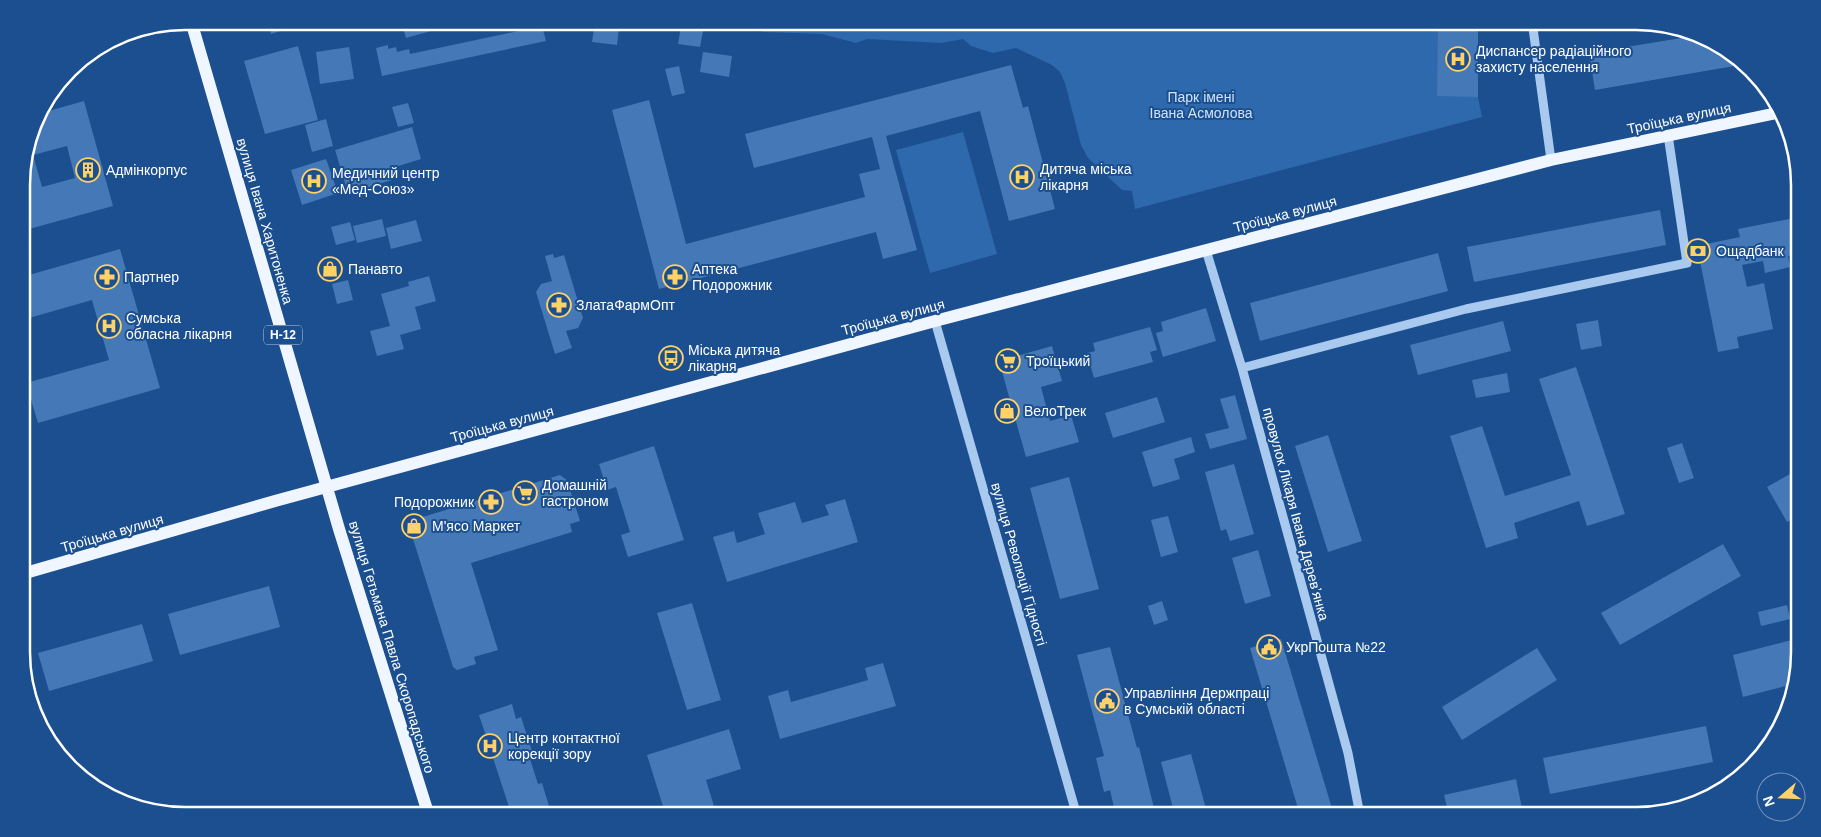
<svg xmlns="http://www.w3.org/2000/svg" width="1821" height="837" font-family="Arial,sans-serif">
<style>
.green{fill:#2e69ad}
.building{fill:#4478b7;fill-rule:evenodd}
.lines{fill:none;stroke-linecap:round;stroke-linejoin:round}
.minor{stroke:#a9c9ee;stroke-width:9}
.major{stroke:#f0f6ff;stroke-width:12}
.labels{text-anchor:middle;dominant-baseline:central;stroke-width:4;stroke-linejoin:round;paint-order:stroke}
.shield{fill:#1b4f8f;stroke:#bbcadd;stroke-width:1}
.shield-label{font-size:12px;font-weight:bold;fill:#fff}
.poi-label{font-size:14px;fill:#fff;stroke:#1b4f8f;text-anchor:start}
.park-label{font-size:14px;fill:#cfe3fa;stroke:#1b4f8f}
.street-label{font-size:14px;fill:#fff;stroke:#1b4f8f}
.rim{fill:none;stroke:#fff;stroke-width:2.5}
</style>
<rect width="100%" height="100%" fill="#1b4f8f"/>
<!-- green -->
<path class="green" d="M734,21H1478V97L1482,117L1135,209L1132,191L1122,190L1088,158L1081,145L1065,83L1060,72L1052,65L1016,48L993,53L971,46L963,39L941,43L867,39L856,43L822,34L764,32Z
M963,132L997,254L930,273L896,150Z"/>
<!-- building -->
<path class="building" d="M267,21H287L290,28L271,34Z
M401,21H463V22L406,38Z
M595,21H620L617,45L592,42Z
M682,21H705L700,47L678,44Z
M1438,21H1478V97L1437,96Z
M542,26L546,41L382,76L376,48L388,45V49L396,47L397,52L409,49L410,54Z
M1700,35L1740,65L1595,90L1589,53Z
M298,46L318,120L265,134L244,61Z
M349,47L354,79L320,84L316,52Z
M703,52L732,56L729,77L700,72Z
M1011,65L1023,108L1028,106L1055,209L1009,221L980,111L886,136L917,250L883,259L876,232L659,289L612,110L649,100L686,244L865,197L859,174L880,169L872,137L754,168L745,134Z
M679,66L685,93L672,96L665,69Z
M84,101L113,206L22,231V174L38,114ZM67,146L75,178L42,187L33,155Z
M408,103L414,123L398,127L392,107Z
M326,119L333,146L312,152L305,125Z
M412,127L421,159L389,169L392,180L348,193L335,150Z
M326,159L338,193L302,205L291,170Z
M1660,210L1666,245L1474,282L1467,247Z
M1794,218L1796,225H1799V254L1788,256L1790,267L1765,273L1763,261L1742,265L1747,287L1764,283L1773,329L1737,337L1739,348L1718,352L1697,246L1740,237L1738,229Z
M382,219L386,236L357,243L353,226Z
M416,220L422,241L391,249L386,228Z
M350,222L355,240L336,245L331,227Z
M120,249L160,388L38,423L26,383L109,360L92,300L22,320V277Z
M1438,253L1448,291L1260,341L1250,303Z
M553,254L554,258L564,255L583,318L578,328L566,331L572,348L555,354L536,292L541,284L552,281L545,256Z
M429,276L436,301L415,307L421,329L400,335L404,349L377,356L370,331L390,326L381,294L409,286L408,282Z
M348,280L353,300L337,304L332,284Z
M1206,308L1216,341L1163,357L1156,333L1163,331L1161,322Z
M1598,320L1602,346L1581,350L1576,324Z
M1503,321L1511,351L1418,375L1410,345Z
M1150,327L1157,350L1150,352L1153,362L1094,378L1087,353L1095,351L1093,343Z
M1052,346L1062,381L1041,387L1050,421L1071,415L1079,442L1026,457L999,361Z
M1576,367L1625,514L1587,526L1579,501L1514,523L1518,538L1486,548L1450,436L1482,426L1505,496L1571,475L1539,379Z
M1507,373L1510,392L1476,398L1472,380Z
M1235,395L1247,439L1210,449L1205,434L1229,428L1220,399Z
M1157,397L1165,422L1113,438L1105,413Z
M1328,435L1362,541L1328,552L1295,446Z
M1191,437L1195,452L1174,459L1180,479L1153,487L1142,452Z
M1682,443L1694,478L1679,483L1667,448Z
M654,446L684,540L628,557L621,535L630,532L616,487L607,490L599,464Z
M1234,464L1254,534L1230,541L1226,529L1221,531L1205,472Z
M1799,469V516L1787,522L1767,487Z
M560,475L567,480L580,521L570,524L572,532L471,563L498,650L474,657L476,664L457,670L453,667L409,526L413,520Z
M1069,477L1099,589L1060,599L1030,488Z
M845,499L858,542L727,582L713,537L734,531L737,543L765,534L758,513L795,502L802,523L829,515L825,505Z
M1168,516L1178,552L1161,557L1151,520Z
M1723,544L1741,576L1620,645L1601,613Z
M1258,550L1271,596L1245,604L1232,558Z
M269,586L280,627L180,655L168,614Z
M1162,601L1168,620L1154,625L1148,606Z
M692,603L721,700L687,710L657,613Z
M1787,605L1790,619L1761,626L1758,612Z
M142,624L153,661L49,691L38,653Z
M1800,638V652L1793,684L1743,697L1733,655Z
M1281,639L1334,815H1300L1250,648Z
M1110,647L1137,748L1139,747L1156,816H1116L1110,790L1104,792L1096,758L1104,756L1077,655Z
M1537,648L1557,680L1462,740L1442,707Z
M883,663L896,706L780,739L768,696L788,690L791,702L868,680L865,668Z
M512,704L516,719L521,717L533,754L529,756L538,784L542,783L552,816H512L479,715Z
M1706,726L1713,762L1550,794L1543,758Z
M729,729L741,769L706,780L717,816H666L647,755Z
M1191,754L1208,816H1175L1161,762Z
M1516,779L1523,813L1512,815H1449L1444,795Z
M627,809L630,816H606V815Z
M915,809L917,816H893V815Z"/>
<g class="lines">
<!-- minor -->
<path class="minor" d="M1532,21L1551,160
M193,27L211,21
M1206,250L1242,368L1348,753L1360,815
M935,321L1077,816
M1242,368L1466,309L1687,263L1668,135"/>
<!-- major -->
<path class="major" d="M191,21L339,529L429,816
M22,574L275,501L935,321L1551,160L1777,113"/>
</g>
<!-- icons -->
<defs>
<g id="hospital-ring" transform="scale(1.25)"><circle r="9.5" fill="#1b4f8f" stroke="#ffd166" stroke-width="1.5"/><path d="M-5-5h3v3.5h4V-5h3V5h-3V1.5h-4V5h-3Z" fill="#ffd166"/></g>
<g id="building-ring" transform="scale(1.25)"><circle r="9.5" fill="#1b4f8f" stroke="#ffd166" stroke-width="1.5"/><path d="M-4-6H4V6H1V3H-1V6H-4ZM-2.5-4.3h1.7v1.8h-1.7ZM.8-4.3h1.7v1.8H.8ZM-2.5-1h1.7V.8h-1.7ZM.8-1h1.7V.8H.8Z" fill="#ffd166"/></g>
<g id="bank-ring" transform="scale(1.25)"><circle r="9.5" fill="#1b4f8f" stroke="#ffd166" stroke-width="1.5"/><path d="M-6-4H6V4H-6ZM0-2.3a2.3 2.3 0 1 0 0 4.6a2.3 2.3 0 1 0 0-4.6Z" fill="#ffd166"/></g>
<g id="shop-ring" transform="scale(1.25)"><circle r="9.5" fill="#1b4f8f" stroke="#ffd166" stroke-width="1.5"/><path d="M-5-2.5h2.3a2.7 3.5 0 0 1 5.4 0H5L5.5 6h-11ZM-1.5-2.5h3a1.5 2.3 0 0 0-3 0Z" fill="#ffd166"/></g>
<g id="pharmacy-ring" transform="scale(1.25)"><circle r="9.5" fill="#1b4f8f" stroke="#ffd166" stroke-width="1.5"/><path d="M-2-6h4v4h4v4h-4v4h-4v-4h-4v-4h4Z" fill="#ffd166"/></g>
<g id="bus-ring" transform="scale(1.25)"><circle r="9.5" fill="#1b4f8f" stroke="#ffd166" stroke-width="1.5"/><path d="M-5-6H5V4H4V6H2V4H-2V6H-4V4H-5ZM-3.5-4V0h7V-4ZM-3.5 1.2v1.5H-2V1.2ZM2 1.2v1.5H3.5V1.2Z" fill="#ffd166"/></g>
<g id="supermarket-ring" transform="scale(1.25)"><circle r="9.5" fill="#1b4f8f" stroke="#ffd166" stroke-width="1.5"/><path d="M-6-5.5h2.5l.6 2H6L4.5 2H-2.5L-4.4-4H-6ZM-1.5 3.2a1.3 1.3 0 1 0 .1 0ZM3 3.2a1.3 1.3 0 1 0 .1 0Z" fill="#ffd166"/></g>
<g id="civic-ring" transform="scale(1.25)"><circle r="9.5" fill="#1b4f8f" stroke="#ffd166" stroke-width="1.5"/><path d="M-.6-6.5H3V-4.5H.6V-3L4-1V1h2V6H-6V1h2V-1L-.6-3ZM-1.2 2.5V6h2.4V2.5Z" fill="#ffd166"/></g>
</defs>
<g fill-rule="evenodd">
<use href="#hospital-ring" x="1458" y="59"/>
<use href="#building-ring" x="88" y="170"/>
<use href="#hospital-ring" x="1022" y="177"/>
<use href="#hospital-ring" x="314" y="181"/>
<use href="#bank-ring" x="1698" y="251"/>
<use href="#shop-ring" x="330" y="269"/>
<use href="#pharmacy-ring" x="107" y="277"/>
<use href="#pharmacy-ring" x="675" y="277"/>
<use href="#pharmacy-ring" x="559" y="305"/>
<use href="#hospital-ring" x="109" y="326"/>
<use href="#bus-ring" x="671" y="358"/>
<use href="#supermarket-ring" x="1008" y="361"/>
<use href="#shop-ring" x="1007" y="411"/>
<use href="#supermarket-ring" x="525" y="493"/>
<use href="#pharmacy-ring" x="491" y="502"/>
<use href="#shop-ring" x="414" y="526"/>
<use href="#civic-ring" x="1269" y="647"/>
<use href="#civic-ring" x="1107" y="701"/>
<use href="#hospital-ring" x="490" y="746"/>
</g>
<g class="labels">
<!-- shield labels -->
<rect class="shield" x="264" y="325.5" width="38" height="19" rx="4"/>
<g class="shield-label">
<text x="283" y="335">Н-12</text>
</g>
<!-- poi labels -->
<g class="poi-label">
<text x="1476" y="51">Диспансер радіаційного<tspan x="1476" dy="16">захисту населення</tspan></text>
<text x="1040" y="169">Дитяча міська<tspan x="1040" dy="16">лікарня</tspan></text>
<text x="106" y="170">Адмінкорпус</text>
<text x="332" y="173">Медичний центр<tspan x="332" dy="16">«Мед-Союз»</tspan></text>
<text x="1716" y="251">Ощадбанк</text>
<text x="348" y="269">Панавто</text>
<text x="692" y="269">Аптека<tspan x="692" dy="16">Подорожник</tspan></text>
<text x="124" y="277">Партнер</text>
<text x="576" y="305">ЗлатаФармОпт</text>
<text x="126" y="318">Сумська<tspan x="126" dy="16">обласна лікарня</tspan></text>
<text x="688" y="350">Міська дитяча<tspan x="688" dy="16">лікарня</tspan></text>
<text x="1026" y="361">Троїцький</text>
<text x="1024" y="411">ВелоТрек</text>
<text x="542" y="485">Домашній<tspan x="542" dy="16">гастроном</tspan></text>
<text x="474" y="502" text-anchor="end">Подорожник</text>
<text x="432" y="526">М'ясо Маркет</text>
<text x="1286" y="647">УкрПошта №22</text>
<text x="1124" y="693">Управління Держпраці<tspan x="1124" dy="16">в Сумській області</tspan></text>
<text x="508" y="738">Центр контактної<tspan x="508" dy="16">корекції зору</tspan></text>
</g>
<!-- park labels -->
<g class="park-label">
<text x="1201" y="97">Парк імені<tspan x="1201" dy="16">Івана Асмолова</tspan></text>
</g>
<!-- street labels -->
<g class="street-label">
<text transform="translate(1679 118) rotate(-12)">Троїцька вулиця</text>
<text transform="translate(1285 214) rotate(-15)">Троїцька вулиця</text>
<text transform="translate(265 221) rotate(74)">вулиця Івана Харитоненка</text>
<text transform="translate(893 317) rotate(-15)">Троїцька вулиця</text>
<text transform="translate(502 424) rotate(-15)">Троїцька вулиця</text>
<text transform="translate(1296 514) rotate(75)">провулок Лікаря Івана Деревʼянка</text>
<text transform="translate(112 533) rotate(-16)">Троїцька вулиця</text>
<text transform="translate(1019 564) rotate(74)">вулиця Революції Гідності</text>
<text transform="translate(392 647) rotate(73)">вулиця Гетьмана Павла Скоропадського</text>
</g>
</g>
<!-- crop -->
<path d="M0 0H1821V837H0ZM185 30H1636A155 155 0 0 1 1791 185V652A155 155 0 0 1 1636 807H185A155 155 0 0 1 30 652V185A155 155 0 0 1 185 30Z" fill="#1b4f8f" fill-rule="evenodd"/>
<path class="rim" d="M185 30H1636A155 155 0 0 1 1791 185V652A155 155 0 0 1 1636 807H185A155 155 0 0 1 30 652V185A155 155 0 0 1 185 30Z"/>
<!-- north arrow -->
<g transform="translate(1781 797) rotate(251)"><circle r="24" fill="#1b4f8f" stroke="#7695bc"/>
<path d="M0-4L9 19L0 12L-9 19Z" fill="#ffd166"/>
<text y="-8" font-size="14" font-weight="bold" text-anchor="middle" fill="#ffffff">N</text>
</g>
</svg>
